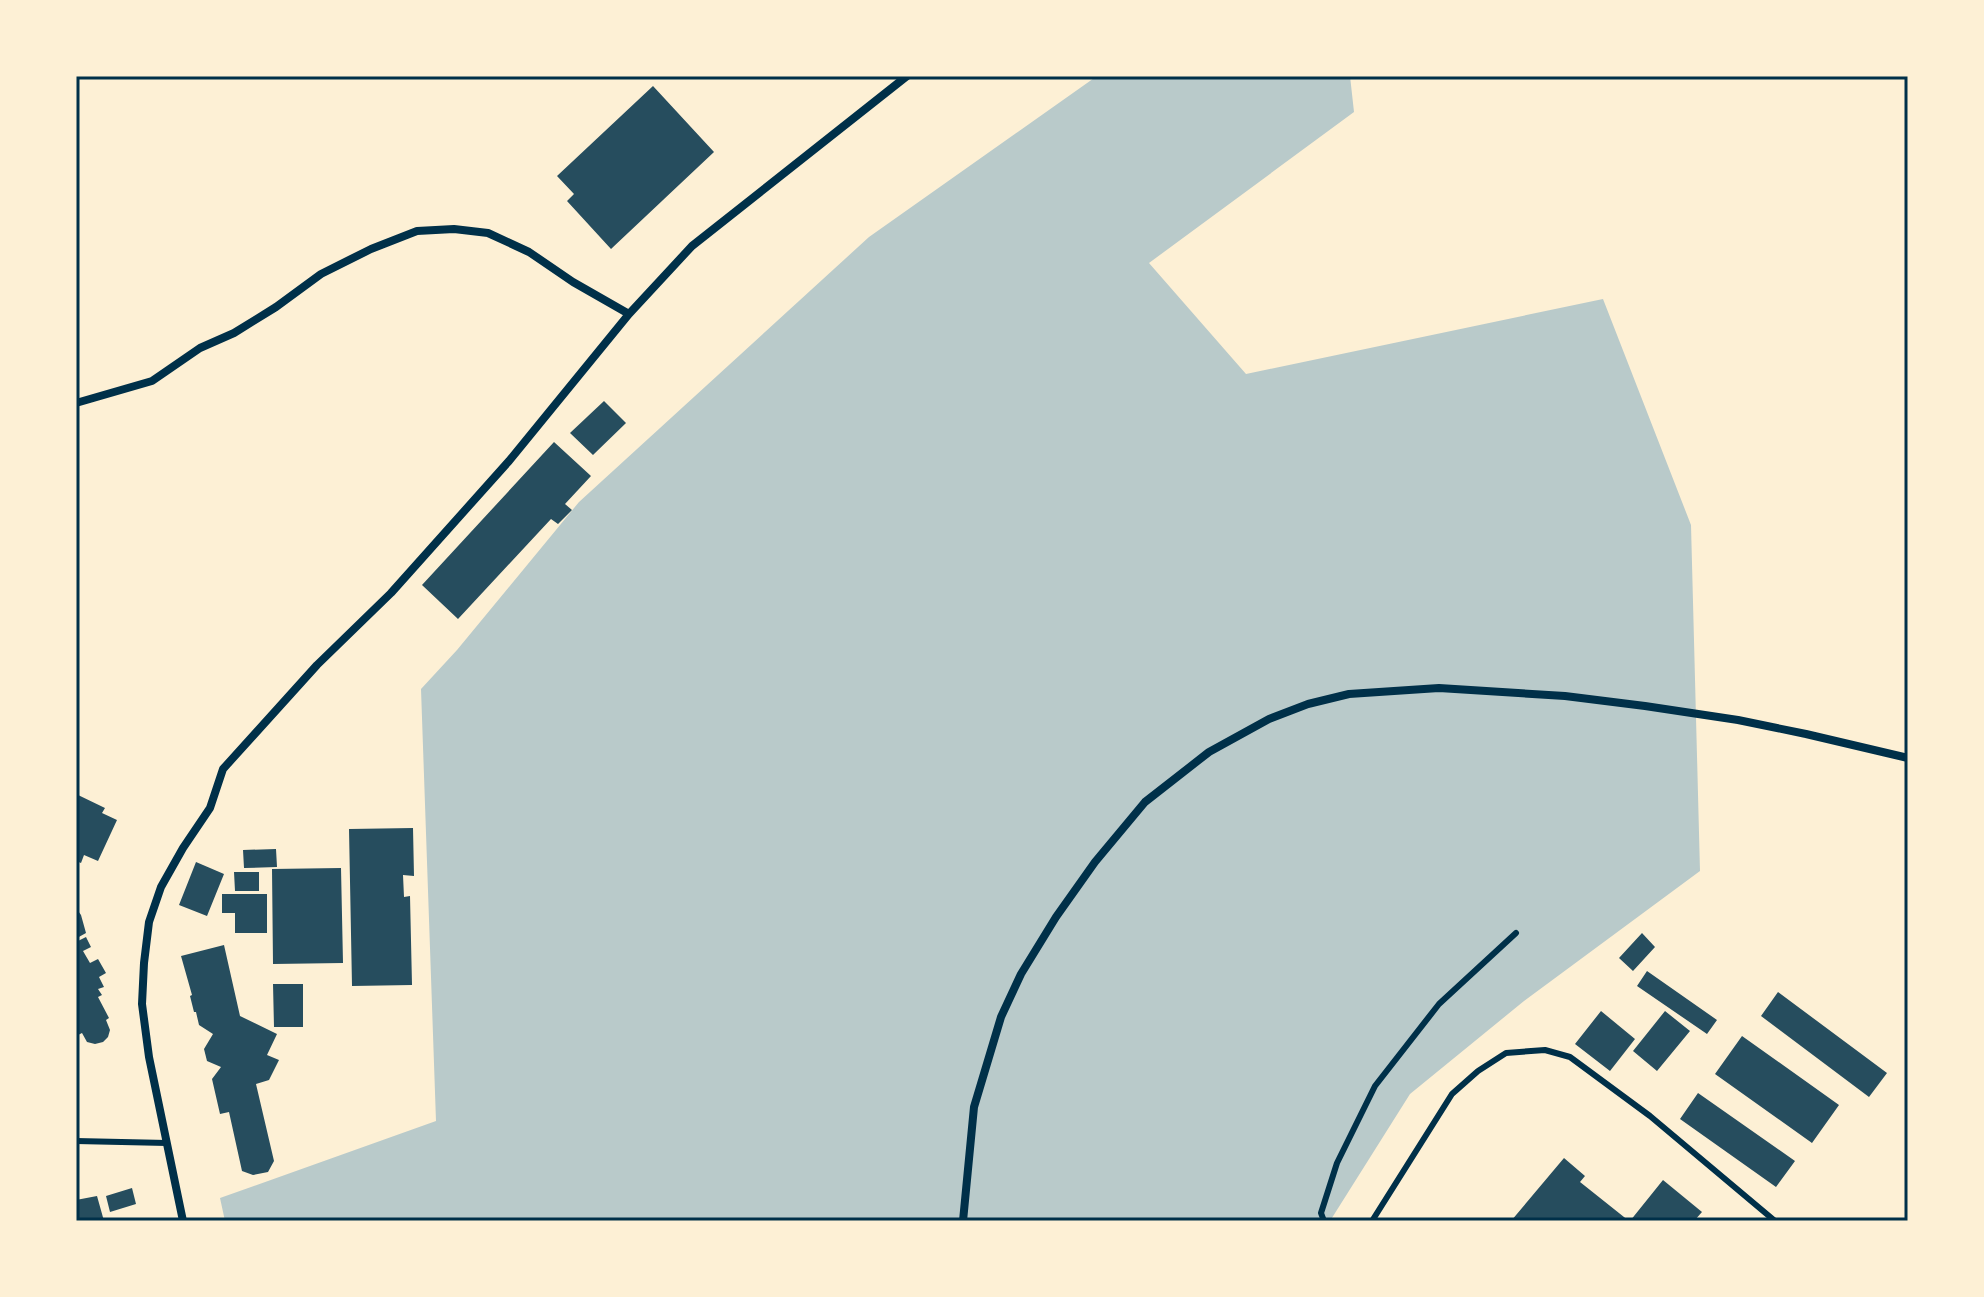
<svg xmlns="http://www.w3.org/2000/svg" width="1984" height="1297" font-family="'PT Sans',sans-serif">
<style>
.green{fill:#b9caca}
.building{fill:#264d5e}
.lines{fill:none;stroke-linecap:round;stroke-linejoin:round}
.service{stroke:#003049;stroke-width:6}
.minor{stroke:#003049;stroke-width:8}
.neatline{fill:none;stroke:#003049;stroke-width:3}
</style>
<rect width="100%" height="100%" fill="#fdf0d5"/>
<!-- green -->
<path class="green" d="M1097,76H1350L1354,112L1149,263L1246,374L1603,299L1691,525L1700,871L1524,1001L1410,1094L1330,1221H225L220,1198L436,1121L421,689L457,650L579,502L869,237Z"/>
<!-- building -->
<path class="building" d="M653,86L714,152L611,249L567,201L574,194L557,176Z
M604,401L626,423L593,455L570,433Z
M554,442L591,476L565,504L572,510L558,524L551,519L458,619L422,585Z
M76,794L105,808L102,813L117,820L98,861L84,855L81,863L76,861Z
M413,828L414,876L403,875L404,897L410,896L412,985L352,986L349,829Z
M276,849L277,867L244,868L243,850Z
M196,862L224,874L207,916L179,905Z
M341,868L343,963L273,964L272,869Z
M234,872H259V891H235Z
M222,894H267V933H235V913H222Z
M76,908L81,915L86,933L77,938L78,941L86,937L91,947L83,951L90,963L98,959L106,973L99,977L104,987L98,989L102,995L98,997L109,1018L106,1020L110,1030L108,1037L103,1042L95,1044L87,1042L82,1033L76,1036Z
M1642,933L1655,947L1633,971L1619,958Z
M224,945L240,1016L277,1034L267,1055L279,1060L269,1080L256,1084L274,1161L268,1172L253,1175L242,1171L229,1112L220,1114L212,1079L221,1067L207,1061L204,1049L213,1034L199,1025L196,1012H194L190,996L192,995L181,956Z
M1647,971L1717,1020L1707,1034L1637,986Z
M273,984H303V1027H274Z
M1778,992L1887,1073L1869,1097L1761,1016Z
M1601,1011L1635,1039L1610,1071L1575,1044Z
M1665,1011L1690,1031L1657,1071L1633,1051Z
M1742,1036L1839,1105L1812,1143L1715,1074Z
M1698,1093L1795,1161L1776,1187L1680,1119Z
M1564,1158L1585,1176L1580,1182L1629,1221H1511Z
M1663,1180L1702,1212L1694,1221H1630Z
M132,1188L136,1204L110,1212L106,1196Z
M97,1196L104,1221H76V1200Z"/>
<g class="lines">
<!-- service -->
<path class="service" d="M76,1141L167,1143
M1324,1221L1321,1213L1337,1163L1375,1086L1439,1004L1516,933
M1372,1221L1452,1094L1478,1071L1506,1053L1545,1050L1570,1057L1650,1116L1775,1221"/>
<!-- minor -->
<path class="minor" d="M76,403L152,381L200,348L234,333L276,307L321,274L371,249L417,231L454,229L488,233L529,252L573,282L629,314
M183,1221L149,1057L142,1004L144,963L149,922L161,887L183,848L210,808L223,769L317,665L391,593L509,461L629,314L692,246L907,76
M963,1221L974,1107L1001,1017L1021,974L1056,917L1095,862L1145,802L1209,752L1269,719L1308,704L1349,694L1439,688L1565,696L1645,706L1738,720L1806,734L1908,758"/>
</g>
<!-- border -->
<rect width="1984" height="1297" fill="none" stroke="#fdf0d5" stroke-width="156"/>
<rect x="78" y="78" width="1828" height="1141" class="neatline"/>
</svg>
